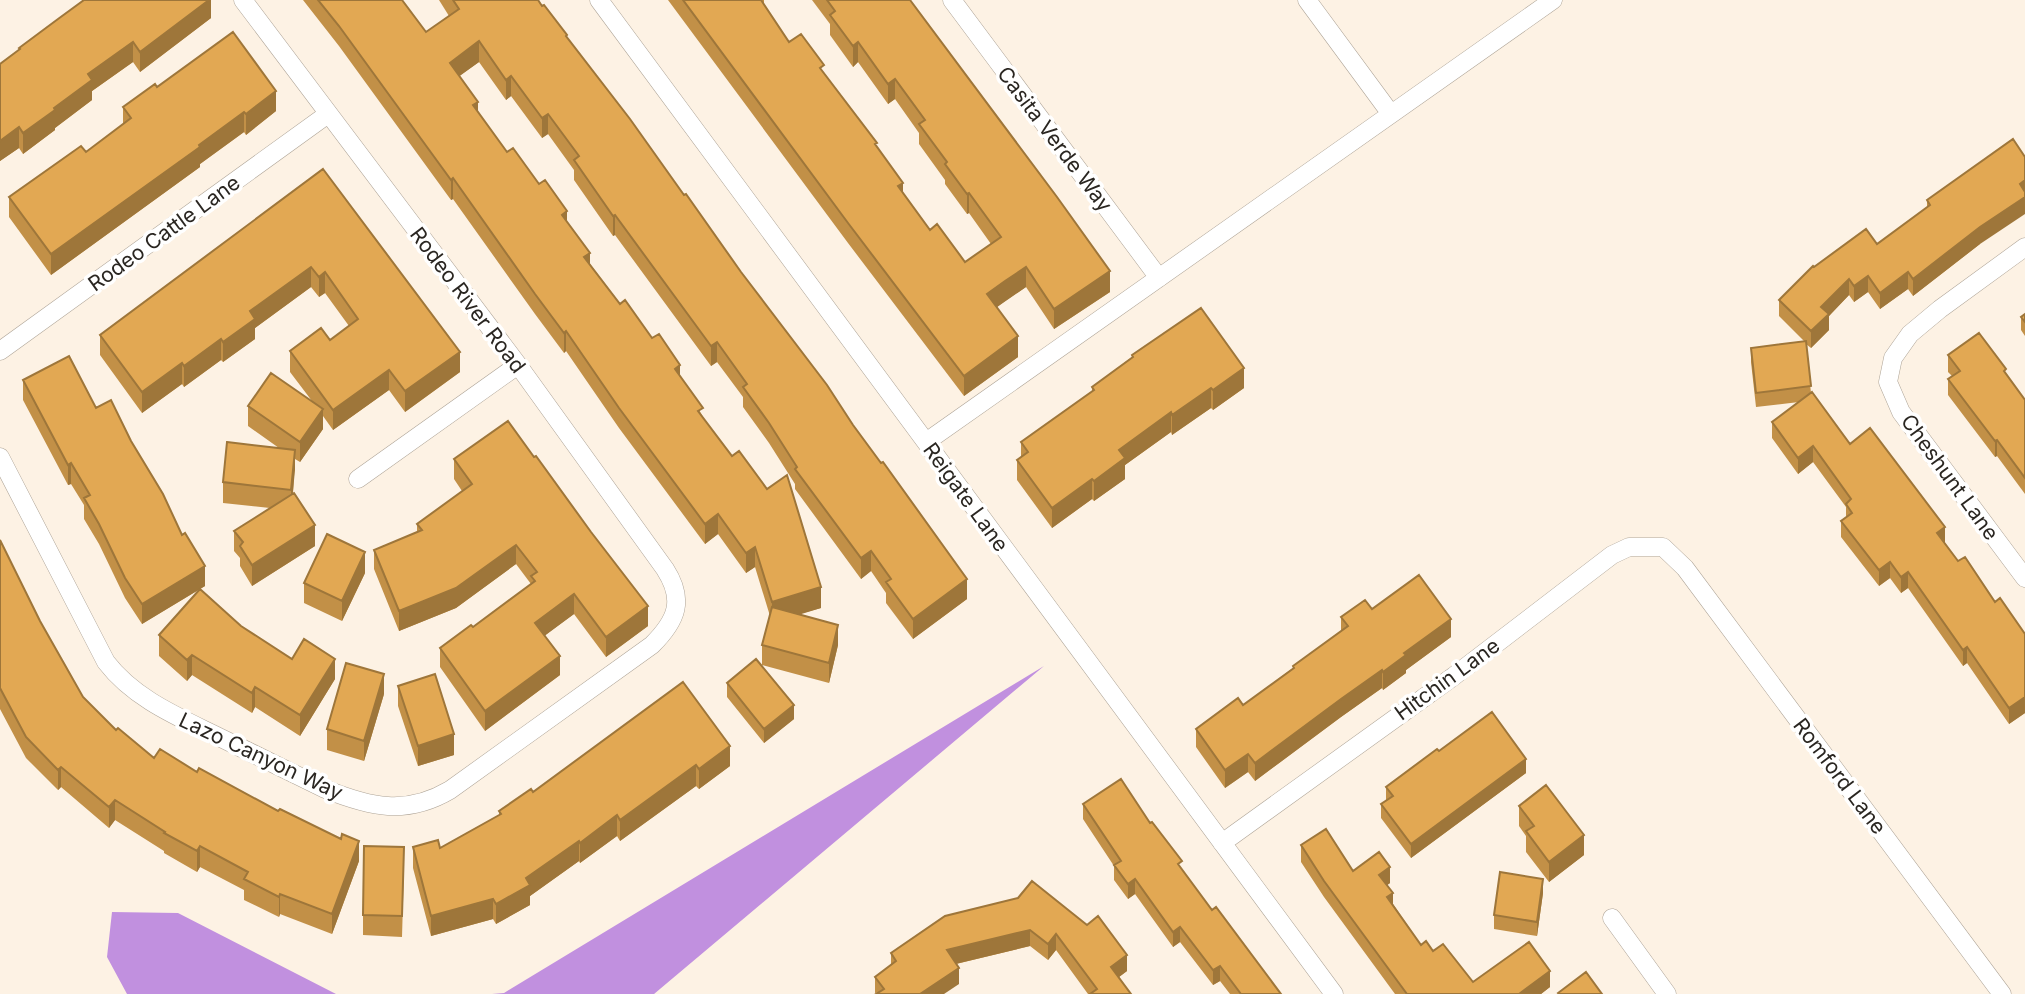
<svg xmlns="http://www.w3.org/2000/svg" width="2025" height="994" font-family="Inter,sans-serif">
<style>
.water{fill:#c190df}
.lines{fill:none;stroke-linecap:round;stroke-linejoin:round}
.minor-casing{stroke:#aea497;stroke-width:19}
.minor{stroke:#fff;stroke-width:18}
.wall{fill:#c29047}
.shaded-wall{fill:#9e763a}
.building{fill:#e2a853;stroke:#9e763a;stroke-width:2}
.labels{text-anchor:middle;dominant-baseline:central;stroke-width:7;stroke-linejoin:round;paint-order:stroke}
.street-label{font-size:21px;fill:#2a2621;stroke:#fff}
</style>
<rect width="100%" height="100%" fill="#fdf2e4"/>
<!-- water -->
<path class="water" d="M1044,666L654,994H492L504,993Z
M112,912L178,913L336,994H127L107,957Z"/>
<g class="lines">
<!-- minor casing -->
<g class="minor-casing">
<path id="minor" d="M599,0L1334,994
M952,0L1159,278
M1307,0L1391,114
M2025,247L1940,309L1910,334L1893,358L1888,382L1901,412L2025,578
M0,351L328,114
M926,442L1553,0
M0,457L106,662C135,700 181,718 223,739C257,756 291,772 325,789C370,807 406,816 450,790L652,645C677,620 685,600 665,569L518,365L243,0
M358,479L518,365
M1222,843L1454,676L1612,555L1629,547H1663L1685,568L2002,994
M1612,918L1667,994"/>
</g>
<!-- minor -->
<use href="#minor" class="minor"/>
</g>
<!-- wall -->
<path class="wall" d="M211,0V18L140,72L133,62L92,91V100L55,128V130L23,154L19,148L0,161V64L19,50V48Z
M303,0H402L426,32L449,16L439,0H538L567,38L967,599L913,639L886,603V593L871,571L861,579L795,489V484L769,443L743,407V397L717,362L711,366L615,235L613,236L574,180V170L548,134L542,138L511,96L506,100L479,62L459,76L478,112L507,152L567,223L590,264L620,304L680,376L703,417L821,608L799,614L838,645L829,683L762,665V645L770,616L755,567L746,573L718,534L705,544L619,428L566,351L564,353L535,314L453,199L451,200L339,46Z
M668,0H764V4L789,42L824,74L877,147L903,193L930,230L965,262L991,244L969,213L967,214L945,184V180L919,144V133L895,99L888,104L858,62L853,67L830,35V24L812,0H910L1110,292L1054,329L1026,287L1005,301L997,307L1018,357L964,396L848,243Z
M157,87L276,111L246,135L244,132L200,164V167L51,275L9,217V197L86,152L123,124V107Z
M323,169L460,372L405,412L389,390L333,430L323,416V429L300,462L295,459L293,494L315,546L252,586L240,566V558L234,551V531L270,508L223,503V482L279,448L248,426V406L312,401L290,372V351L330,340L349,326L325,293L319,297L311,287L255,328V339L223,362L221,360L184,387L182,384L142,413L100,355V335Z
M1927,200L1980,244L1913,296L1908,289L1880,309L1868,292L1854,302L1849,295L1829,316V330L1811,348L1806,344L1811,393L1850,444L1945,543L1958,561L2025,634V713L2009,724L1967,663L1963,666L1908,588L1901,593L1890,578L1879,586L1841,537V521L1846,518V507L1813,462L1798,474L1772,438V422L1799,402L1756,407L1751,362V348L1804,341L1779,316V300L1814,267L1877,244L1927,207Z
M2025,314V336L2021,330V317Z
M1132,355L1244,388L1213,410L1211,408L1172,435L1171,432L1125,465V479L1094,501L1092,499L1052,528L1017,480V460L1021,457V442L1092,392V387L1132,357Z
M1948,355L2006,374L2025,400V494L1997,456L1995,457L1948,395V379L1952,376L1948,372Z
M23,380L96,408L205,586L142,624L125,598L99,544L84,519V505L71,484L68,485L23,400Z
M454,459L648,626L606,657L574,614L545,635L560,675L485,731L440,667V648L473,627L531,584L516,564L456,608L399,631L374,569V550L417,532V524L462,491L454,479Z
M0,540L40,621L83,697L116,730L154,758L197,772L359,861L332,934L280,914L279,917L244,900V890L200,867L197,872L164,853V851L115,820L109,828L61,787L58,790L26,758L0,709Z
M365,573L342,621L304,603V583Z
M1372,609L1451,637L1406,670V673L1383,690L1382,688L1341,717L1255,781L1248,772L1225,788L1196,747V729L1243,705L1293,668V666L1341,631V617Z
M241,626L292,659L335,679L300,736L255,707L252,713L192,675L187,681L159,656V635Z
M683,682L730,766L699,789L696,786L620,841L617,836L580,863L579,861L530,896V905L496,924L493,919L431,936L413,868V847L440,848L499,815V811L533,792Z
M727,683L794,719L764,743L727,697Z
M398,686L454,755L418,766L398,706Z
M384,694L364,761L327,750V729Z
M1439,751L1526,773L1411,858L1381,818V804L1386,801V787Z
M1083,804L1182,870L1212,910L1281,994H1230L1220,981L1213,985L1180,942L1173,947L1135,894L1128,899L1114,880V866L1083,819Z
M1519,806L1584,855L1549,882L1526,852V836L1519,826Z
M1301,845L1353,871L1390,883L1387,885L1393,904L1421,945L1433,951L1473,982L1550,987L1541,994H1395L1324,897L1301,862Z
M404,868L402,937L363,935V915Z
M1543,893L1537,936L1494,929V915Z
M1018,898L1127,971L1119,977L1131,994H1088L1056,950L1048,960L1030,946L956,964L959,984L875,993V977L891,966V953Z"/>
<!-- shaded-wall -->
<path class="shaded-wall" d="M209,0H211V18L140,72V52Z
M479,41V62L450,83V63Z
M133,42V62L92,91V100L55,128V130L23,154V133L54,108L88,74Z
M858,42V62L853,67V46Z
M511,76V96L506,100V80Z
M895,79V99L888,104V84Z
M276,91V111L246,135V114Z
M478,102V122L473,105Z
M244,112V132L200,164V167L51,275V254Z
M548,114V134L542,138V118Z
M19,127V148L0,161V141Z
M453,178V199L451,200V180Z
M2025,180V196L2020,184Z
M903,183V203L898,186Z
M969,193V213L967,214V194Z
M2025,197V214L1980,244L1913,296V279L1980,227Z
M567,211V231L562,215Z
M615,215V235L613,236V216Z
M590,253V274L584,257Z
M311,267V287L255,328V339L223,362V342L250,311Z
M1026,267V287L987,314V294Z
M1110,271V292L1054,329V309Z
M325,272V293L319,297V277Z
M1908,272V289L1880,309V293Z
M1868,276V292L1854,302V286Z
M1849,279V295L1829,316V330L1811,348V331L1821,307Z
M566,331V351L564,353V333Z
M1018,336V357L964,396V376Z
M221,339V360L184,387V366Z
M717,342V362L711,366V346Z
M460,352V372L405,412V391Z
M182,363V384L142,413V392Z
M680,365V385L675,369Z
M1244,368V388L1213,410V390Z
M389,370V390L333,430V410Z
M1211,388V408L1172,435V415Z
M323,409V429L300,462V442Z
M1171,412V432L1125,465V479L1094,501V481L1119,450Z
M1997,440V456L1995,457V441Z
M1813,446V462L1798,474V458Z
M295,450V470L291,511V490Z
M71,463V484L68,485V465Z
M1092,479V499L1052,528V508Z
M718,514V534L705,544V524Z
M315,525V546L252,586V565Z
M1945,527V543L1937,533Z
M516,545V564L456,608L399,631V611Z
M755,547V567L746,573V553Z
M871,551V571L861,579V558Z
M365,552V573L342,621V601Z
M1890,562V578L1879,586V570Z
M205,566V586L142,624V604Z
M1908,572V588L1901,593V577Z
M967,579V599L913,639V619Z
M821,587V608L772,623V602Z
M574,594V614L535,643V623Z
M648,606V626L606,657V637Z
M1451,619V637L1406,670V673L1383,690V672L1404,653Z
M838,625V645L829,683V663Z
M1967,647V663L1963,666V650Z
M192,655V675L187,681V660Z
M560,656V675L485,731V711Z
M335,659V679L300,736V715Z
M1382,670V688L1341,717L1255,781V763L1341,699Z
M384,674V694L364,761V741Z
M255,687V707L252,713V693Z
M2025,697V713L2009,724V708Z
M794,705V719L764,743V729Z
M454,734V755L418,766V746Z
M730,746V766L699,789V769Z
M1248,754V772L1225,788V770Z
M1526,759V773L1411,858V844Z
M696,765V786L620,841V820Z
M61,767V787L58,790V770Z
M115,800V820L109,828V807Z
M617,815V836L580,863V843Z
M1584,835V855L1549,882V862Z
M359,841V861L332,934V914Z
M579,841V861L530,896V905L496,924V904L526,878Z
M200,846V867L197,872V851Z
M1390,867V883L1379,891V875Z
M1135,879V894L1128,899V884Z
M1543,879V893L1537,936V922Z
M1393,893V909L1387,897Z
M280,894V914L279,917V897Z
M493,899V919L431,936V916Z
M1180,927V942L1173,947V932Z
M1030,930V946L947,966V950Z
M1056,934V950L1048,960V944Z
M1127,955V971L1111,983V967Z
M1220,966V981L1213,985V970Z
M959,968V984L944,994H920Z
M1550,971V987L1541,994H1519Z"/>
<!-- building -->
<path class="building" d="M84,0H209L140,52L133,42L88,74L92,80L54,108L55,110L23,133L19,127L0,141V64L20,49L19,48L58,19Z
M318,0H402L426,32L459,9L453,0H538L542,6L544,5L567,35L566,36L630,119L684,195L686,194L741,272L827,385L853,425L881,463L883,462L967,579L913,619L886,582L891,579L871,551L861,558L795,469L797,467L769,423L743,387L747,384L717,342L711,346L615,215L613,216L574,160L579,156L548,114L542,118L511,76L506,80L479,41L450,63L478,102L473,105L507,152L513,148L539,184L545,180L567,211L562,215L590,253L584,257L620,304L625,300L652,338L659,334L680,365L675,369L703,408L698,411L732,456L739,451L767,489L787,475L821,587L772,602L755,547L746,553L718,514L705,524L619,408L566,331L564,333L535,294L453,178L451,180L339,26Z
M683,0H761L789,42L801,34L824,65L820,68L877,143L875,144L903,183L898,186L930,230L937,224L965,262L1001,237L969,193L967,194L945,164L947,162L919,124L925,120L895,79L888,84L858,42L853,46L830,15L835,11L827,0H910L1057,197L1110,271L1054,309L1026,267L1005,281L987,294L1018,336L964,376L848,223Z
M233,32L276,91L246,114L244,112L199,145L200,147L51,254L9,197L81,146L86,152L131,118L123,107L155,84L157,87Z
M2013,139L2025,157V180L2020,184L2025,192V197L1980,227L1913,279L1908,272L1880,293L1868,276L1854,286L1849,279L1821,307L1829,314L1811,331L1779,300L1813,266L1814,267L1866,229L1877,244L1930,205L1927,200Z
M323,169L460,352L405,391L389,370L333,410L290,351L321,328L330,340L358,319L325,272L319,277L311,267L250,311L255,319L223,342L221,339L184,366L182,363L142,392L100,335Z
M1201,308L1244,368L1213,390L1211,388L1172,415L1171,412L1119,450L1125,458L1094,481L1092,479L1052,508L1017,460L1028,452L1021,442L1094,390L1092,387L1133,357L1132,355Z
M2025,314V322L2021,317Z
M1979,333L2006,369L2004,371L2025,400V478L1997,440L1995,441L1948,379L1960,371L1948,355Z
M1806,341L1811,386L1756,393L1751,348Z
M69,356L96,408L111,400L131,441L163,494L182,535L185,533L205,566L142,604L125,578L99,524L84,498L90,495L71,463L68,465L23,380Z
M271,373L323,409L300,442L248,406Z
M1812,392L1850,444L1870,428L1945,527L1937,533L1958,561L1965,557L1995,602L2000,598L2025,634V697L2009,708L1967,647L1963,650L1908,572L1901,577L1890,562L1879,570L1841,521L1852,513L1846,504L1851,499L1813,446L1798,458L1772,422Z
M508,421L534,457L536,456L591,532L648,606L606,637L574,594L535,623L560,656L485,711L440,648L471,625L473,627L535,581L531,576L537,572L516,545L456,588L399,611L374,550L422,530L417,524L472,484L454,459Z
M227,442L295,450L291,490L223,482Z
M294,493L315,525L252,565L240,546L243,542L234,531Z
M327,534L365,552L342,601L304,583Z
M0,540L40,621L83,697L116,730L118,728L154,758L160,749L197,772L199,768L278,811L280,809L341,839L342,834L359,841L332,914L280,894L279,897L244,879L248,872L200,846L197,851L164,833L165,832L115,800L109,807L61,767L58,770L26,737L0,688Z
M1419,575L1451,619L1404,653L1406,655L1383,672L1382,670L1341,699L1255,763L1248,754L1225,770L1196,729L1238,698L1243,705L1294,668L1293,666L1348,626L1341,617L1365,600L1372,609Z
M200,589L241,626L292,659L304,639L335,659L300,715L255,687L252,693L192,655L187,660L159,635Z
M772,607L838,625L829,663L762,645Z
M756,659L794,705L764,729L727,683Z
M346,663L384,674L364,741L327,729Z
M435,674L454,734L418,746L398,686Z
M683,682L730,746L699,769L696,765L620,820L617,815L580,843L579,841L526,878L530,885L496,904L493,899L431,916L413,847L438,840L440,848L501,814L499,811L531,789L533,792Z
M1492,712L1526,759L1411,844L1381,804L1393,796L1386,787L1437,749L1439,751Z
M1121,779L1150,823L1152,822L1182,861L1178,864L1212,910L1216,907L1281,994H1241L1220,966L1213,970L1180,927L1173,932L1135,879L1128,884L1114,865L1121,861L1083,804Z
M1546,785L1584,835L1549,862L1526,831L1534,826L1519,806Z
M1326,829L1353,871L1379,852L1390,867L1379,875L1393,893L1387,897L1421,945L1426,941L1433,951L1443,944L1473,982L1529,942L1550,971L1519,994H1407L1324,881L1301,845Z
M364,846L404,847L402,916L363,915Z
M1500,872L1543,879L1537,922L1494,915Z
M1032,881L1087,925L1098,916L1127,955L1111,967L1131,994H1090L1097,989L1056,934L1048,944L1030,930L947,950L959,968L920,994H876L884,989L875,977L896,961L891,953L945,916L1018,898Z
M1586,972L1602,994H1559L1558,993Z"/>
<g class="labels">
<!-- street labels -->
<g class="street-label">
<text transform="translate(1055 139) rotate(53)">Casita Verde Way</text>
<text transform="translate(164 233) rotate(-36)">Rodeo Cattle Lane</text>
<text transform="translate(468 300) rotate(53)">Rodeo River Road</text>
<text transform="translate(1950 477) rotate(54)">Cheshunt Lane</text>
<text transform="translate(966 497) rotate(54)">Reigate Lane</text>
<text transform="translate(1447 679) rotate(-36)">Hitchin Lane</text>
<text transform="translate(261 756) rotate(25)">Lazo Canyon Way</text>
<text transform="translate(1840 776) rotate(53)">Romford Lane</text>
</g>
</g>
</svg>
